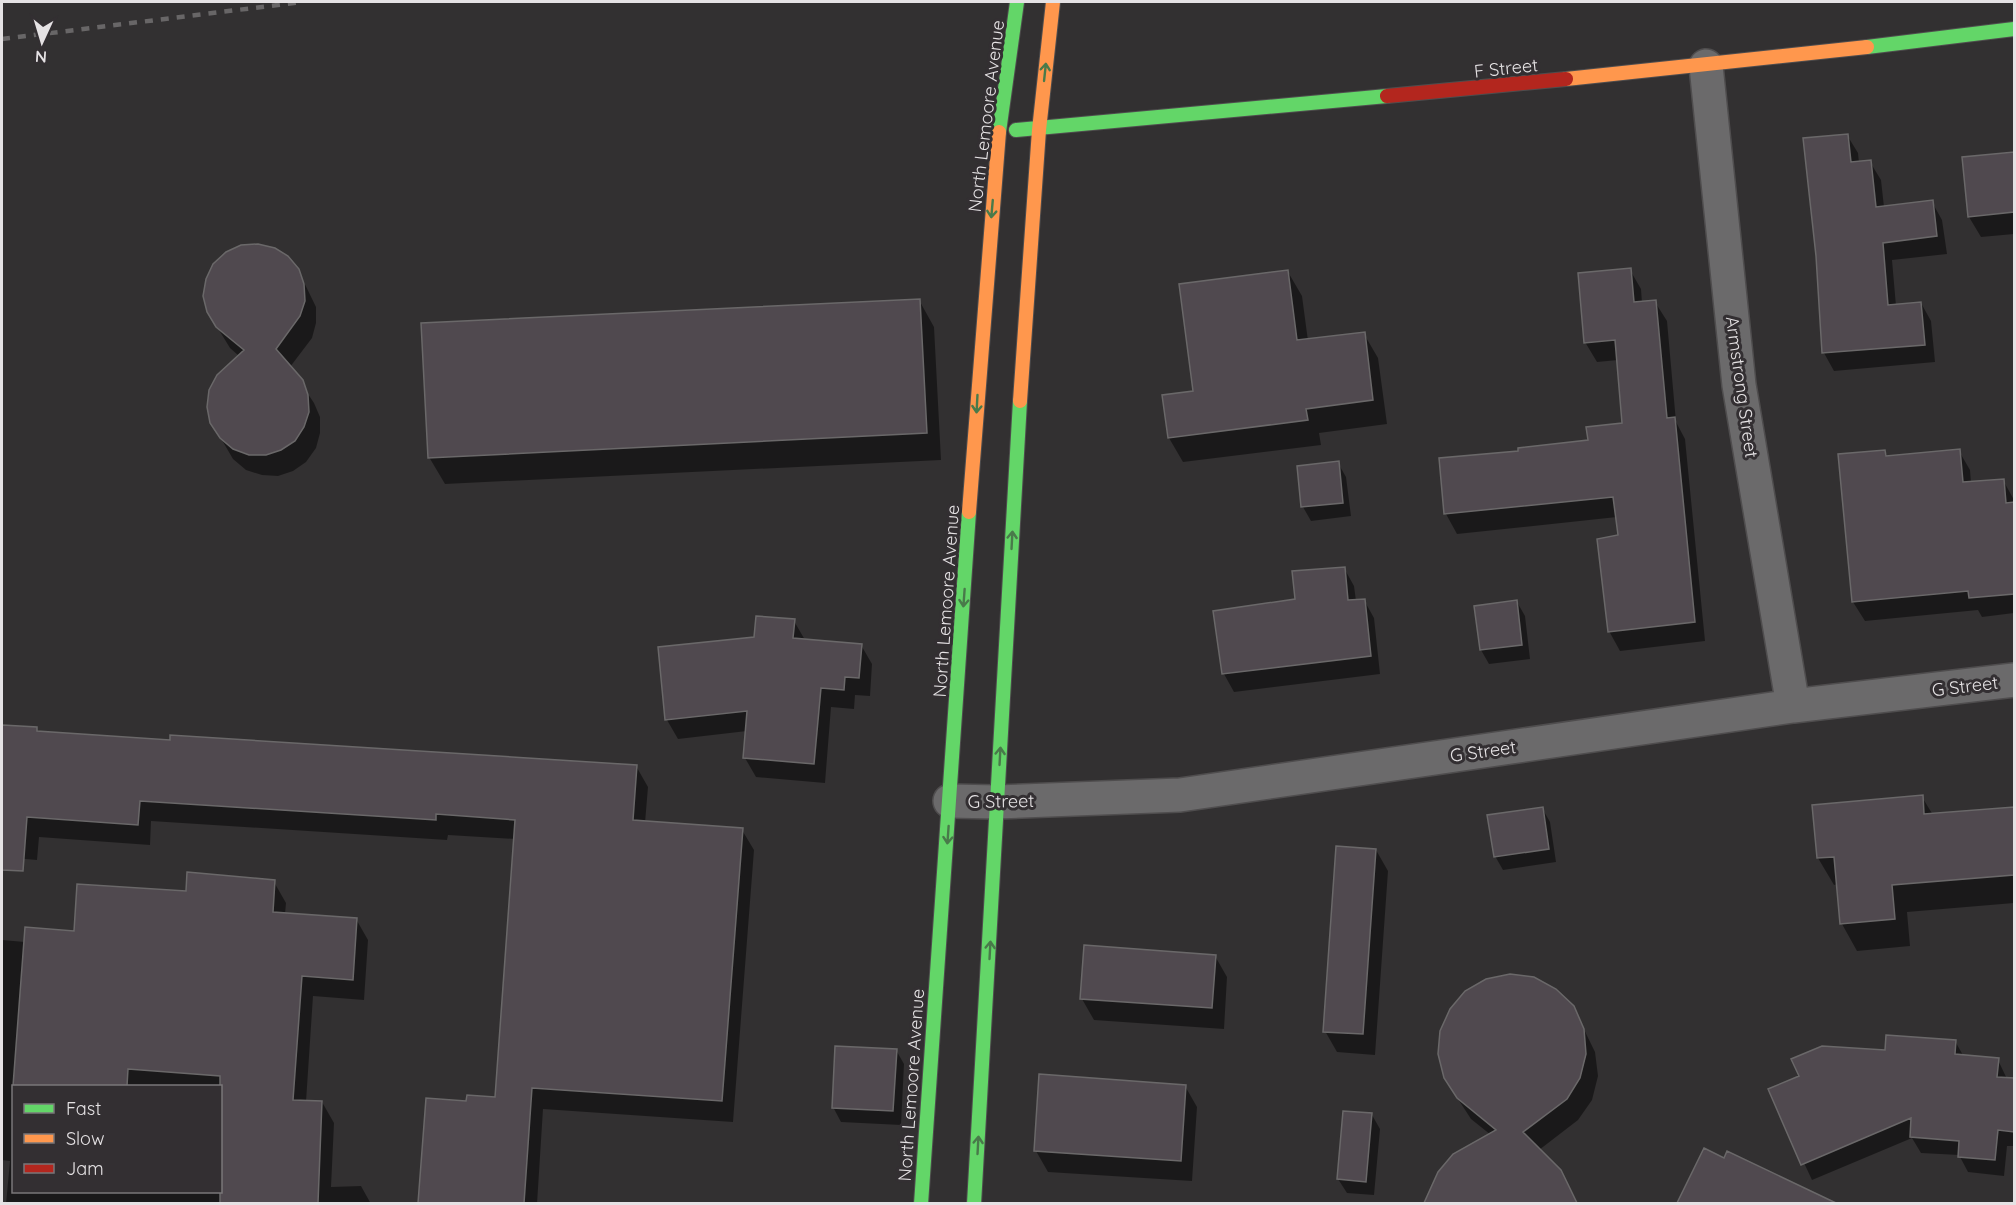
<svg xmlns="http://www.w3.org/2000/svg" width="2016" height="1205" font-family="Quicksand,sans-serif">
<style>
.shadow{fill:#0007;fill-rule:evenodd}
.building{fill:#50494f;stroke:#6a6869;stroke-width:1.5}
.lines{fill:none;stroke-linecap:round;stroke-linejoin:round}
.street-casing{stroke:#4f4d4e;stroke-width:36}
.fast-casing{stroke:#4f4d4e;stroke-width:16}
.slow-casing{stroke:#4f4d4e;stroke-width:16}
.jam-casing{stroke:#4f4d4e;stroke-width:16}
.street{stroke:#6b6a6b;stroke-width:33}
.fast{stroke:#63d668;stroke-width:14}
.slow{stroke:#ff974d;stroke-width:14}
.jam{stroke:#b3261e;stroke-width:14}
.rail{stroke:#686667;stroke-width:4.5;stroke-dasharray:8 8;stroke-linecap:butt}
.oneway{stroke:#497a4a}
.labels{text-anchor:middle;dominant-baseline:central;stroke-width:6;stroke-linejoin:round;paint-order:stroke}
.street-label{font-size:18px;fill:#e5e2e4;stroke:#332f32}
</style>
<rect width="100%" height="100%" fill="#323031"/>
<!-- shadow -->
<path class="shadow" d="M1847,135L1858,153L1859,163L1870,162L1881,180L1884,207L1932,202L1942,220L1947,254L1892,260L1896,306L1921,303L1931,321L1935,362L1834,371L1824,353L1817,256Z
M2014,153V234L1981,237L1969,217L1964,159Z
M298,270L316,307V323L312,338L290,367L314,403L320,417V433L316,448L306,462L293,471L278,476L262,475L246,470L233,459L212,423L239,356L230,348L208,312Z
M1630,270L1641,289L1642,303L1655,302L1667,321L1676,422L1685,439L1705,641L1620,651L1609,631L1620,536L1617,517L1457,534L1446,514L1440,460L1520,452L1589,442L1624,424L1618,360L1597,362L1585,342Z
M1288,272L1302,296L1308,341L1364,334L1378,358L1387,424L1319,433L1321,445L1183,462L1169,438L1195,392Z
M919,300L934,327L941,460L445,484L429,457Z
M1959,451L1970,470L1971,483L2003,480L2014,500V613L1982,617L1978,610L1865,621L1853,602L1885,452L1888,457Z
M1338,463L1346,477L1351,516L1311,521L1303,507L1298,467Z
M1344,568L1354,586L1356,601L1364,600L1374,618L1380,674L1234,692L1224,674L1297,601Z
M1517,602L1525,616L1530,659L1489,664L1481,650L1476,607Z
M794,621L805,640L861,645L872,664L870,696L855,695L854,709L831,707L825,783L756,777L745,758L747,731L678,739L667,720L659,648L755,638Z
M2,726L36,729L38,732L171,742L636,766L648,787L645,823L742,830L754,850L733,1122L543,1109L537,1204H420L427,1100L468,1102L497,1098L515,839L448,835L447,840L151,821L150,845L39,837L37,860L2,857Z
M1922,797L1933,815L2014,808V903L1907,912L1910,946L1857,951L1842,924L1838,884L1834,885L1818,858Z
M1542,808L1550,822L1556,862L1503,870L1495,856Z
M1376,850L1388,871L1375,1055L1337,1052L1325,1031Z
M274,882L286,903L285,914L356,919L368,940L364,1000L313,996L306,1102H322L334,1123L331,1187L361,1186L371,1204H6L10,1161L2,1160V940L25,942L75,933L187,893ZM14,1086H220V1192H14Z
M1215,956L1227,977L1224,1029L1094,1020L1082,999Z
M1573,1007L1595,1052L1598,1076L1592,1100L1578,1120L1539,1150L1560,1171L1578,1204H1429V1195L1491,1135L1471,1119L1458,1099Z
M1955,1041L1964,1057L1998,1060L2007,1079L2014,1080V1146H2007L2004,1176L1968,1172L1959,1155L1921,1153L1912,1138L1812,1180L1770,1090L1886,1052Z
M896,1050L904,1064L901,1125L841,1122L833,1107Z
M1185,1086L1197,1107L1192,1181L1048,1172L1036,1151Z
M1372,1115L1380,1129L1374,1195L1347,1193L1338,1179Z
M1704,1150L1799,1187L1808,1204H1678Z"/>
<!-- building -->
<path class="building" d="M1848,134L1851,162L1871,160L1876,207L1933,200L1937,236L1883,243L1888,305L1921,302L1925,345L1822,353L1816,256L1803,138Z
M2014,152V212L1968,217L1962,157Z
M258,244L275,248L288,256L299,269L304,284L305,301L300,316L276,349L303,380L308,395L309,412L304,427L295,441L281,450L266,455H249L233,449L220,438L210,423L207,407L209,390L217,375L244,350L216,327L207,312L203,296L206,279L213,264L226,252L241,245Z
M1631,268L1634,302L1656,300L1667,418L1675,417L1695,622L1608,632L1597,539L1618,535L1613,497L1444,514L1439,458L1518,451V448L1588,440L1586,427L1622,423L1615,340L1584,343L1578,273Z
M1288,270L1297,340L1365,332L1373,400L1306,409L1308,420L1168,438L1162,395L1193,391L1179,284Z
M920,299L927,433L428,458L421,323Z
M1960,449L1963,482L2004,479L2006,503L2014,502V594L1969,598L1968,591L1852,602L1838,454L1885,450L1886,456Z
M1339,461L1343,503L1301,507L1297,466Z
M1345,567L1348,600L1365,599L1371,656L1222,674L1213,611L1295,599L1292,571Z
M1517,600L1522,645L1480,650L1474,606Z
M756,616L795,619L793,638L862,644L859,678L845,677L844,690L821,688L814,764L743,758L747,711L665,720L658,647L754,637Z
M2,725L37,727V731L170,740V735L637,765L633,820L743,828L722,1101L532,1088L524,1203H418L426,1098L466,1101L467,1095L495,1097L515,820L436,814V820L140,801L138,825L27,817L23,871L2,870Z
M1923,795L1924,814L2014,807V875L1892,885L1895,919L1840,924L1834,857L1817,858L1812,805Z
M1543,807L1549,849L1494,857L1487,815Z
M1336,846L1376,849L1363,1034L1323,1032Z
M187,872L275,880L273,912L357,918L353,980L302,976L293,1100L322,1101L318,1203H220V1076L128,1069L127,1086H13L25,927L74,931L77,884L186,891Z
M1084,945L1216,955L1212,1008L1080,999Z
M1510,974L1534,977L1556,989L1574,1006L1584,1029L1586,1054L1580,1078L1567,1099L1523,1132L1561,1170L1577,1203H1424L1438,1172L1453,1154L1496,1130L1457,1098L1444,1078L1438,1054L1440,1031L1450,1009L1465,991L1486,979Z
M1886,1035L1956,1040L1955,1054L1999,1058L1997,1077L2014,1078V1132L1998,1130L1995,1160L1958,1157L1959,1141L1910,1137L1911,1118L1801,1165L1768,1089L1799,1076L1791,1059L1822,1046L1885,1050Z
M835,1046L897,1049L893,1111L832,1108Z
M1039,1074L1186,1085L1181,1161L1034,1151Z
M1343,1111L1372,1113L1366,1182L1337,1179Z
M1704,1148L1724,1158L1727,1151L1836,1203H1677Z"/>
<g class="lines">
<!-- street casing -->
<g class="street-casing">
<path id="street" d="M1706,66L1739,385L1793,706
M950,801L997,802L1180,795L1793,706L2014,680"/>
</g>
<!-- fast casing -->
<g class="fast-casing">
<path id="fast" d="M1867,47L2014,29
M1016,130L1387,96
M999,132L1017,2
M921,1204L969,512
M974,1204L1020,401"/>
</g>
<!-- slow casing -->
<g class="slow-casing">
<path id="slow" d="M1566,79L1867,47
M1020,401L1039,130L1053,2
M969,512L999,132"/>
</g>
<!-- jam casing -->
<g class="jam-casing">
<path id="jam" d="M1387,96L1566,79"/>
</g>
<!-- street -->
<use href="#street" class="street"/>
<!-- fast -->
<use href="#fast" class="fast"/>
<!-- slow -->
<use href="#slow" class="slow"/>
<!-- jam -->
<use href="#jam" class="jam"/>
<!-- rail -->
<path class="rail" d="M2,39L302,2"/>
</g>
<!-- one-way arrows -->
<defs><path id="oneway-shaft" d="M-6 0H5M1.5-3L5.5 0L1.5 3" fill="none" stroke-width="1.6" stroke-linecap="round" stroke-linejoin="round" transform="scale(1.5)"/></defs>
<g class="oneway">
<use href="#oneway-shaft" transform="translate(1045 72) rotate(-84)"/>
<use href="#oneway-shaft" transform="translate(992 209) rotate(95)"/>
<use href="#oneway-shaft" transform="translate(977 404) rotate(93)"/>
<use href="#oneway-shaft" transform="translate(1012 540) rotate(-87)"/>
<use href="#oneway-shaft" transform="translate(964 598) rotate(94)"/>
<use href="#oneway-shaft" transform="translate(1000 756) rotate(-87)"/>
<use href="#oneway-shaft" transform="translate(948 835) rotate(94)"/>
<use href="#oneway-shaft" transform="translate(990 950) rotate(-87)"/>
<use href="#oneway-shaft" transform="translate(978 1145) rotate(-87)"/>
</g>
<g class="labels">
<!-- street labels -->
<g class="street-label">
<text transform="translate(1506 68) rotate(-6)">F Street</text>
<text transform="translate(986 116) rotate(-83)">North Lemoore Avenue</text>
<text transform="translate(1742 387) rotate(82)">Armstrong Street</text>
<text transform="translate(946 601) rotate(-86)">North Lemoore Avenue</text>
<text transform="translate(1965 686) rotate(-7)">G Street</text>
<text transform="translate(1483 751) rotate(-8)">G Street</text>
<text transform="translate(1001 801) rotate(-1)">G Street</text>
<text transform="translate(911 1085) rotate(-86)">North Lemoore Avenue</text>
</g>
</g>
<!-- border -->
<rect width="2016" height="1205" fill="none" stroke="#e5e2e4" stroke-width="6"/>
<!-- legend -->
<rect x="12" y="1085" width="210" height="108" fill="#332f32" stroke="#7a7779" stroke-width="1.5"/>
<rect x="24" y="1104" width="30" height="9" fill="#63d668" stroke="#7a7779" stroke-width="1.5"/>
<text x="66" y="1115" font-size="18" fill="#e5e2e4">Fast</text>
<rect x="24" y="1134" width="30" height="9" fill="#ff974d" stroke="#7a7779" stroke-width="1.5"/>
<text x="66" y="1145" font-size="18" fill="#e5e2e4">Slow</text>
<rect x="24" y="1164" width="30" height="9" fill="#b3261e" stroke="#7a7779" stroke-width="1.5"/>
<text x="66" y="1175" font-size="18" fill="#e5e2e4">Jam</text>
<!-- north arrow -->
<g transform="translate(42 42) rotate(184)" stroke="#332f32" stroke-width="4.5" paint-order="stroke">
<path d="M0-4.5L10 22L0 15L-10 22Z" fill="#e5e2e4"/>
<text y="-9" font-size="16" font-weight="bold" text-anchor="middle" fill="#e5e2e4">N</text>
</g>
</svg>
